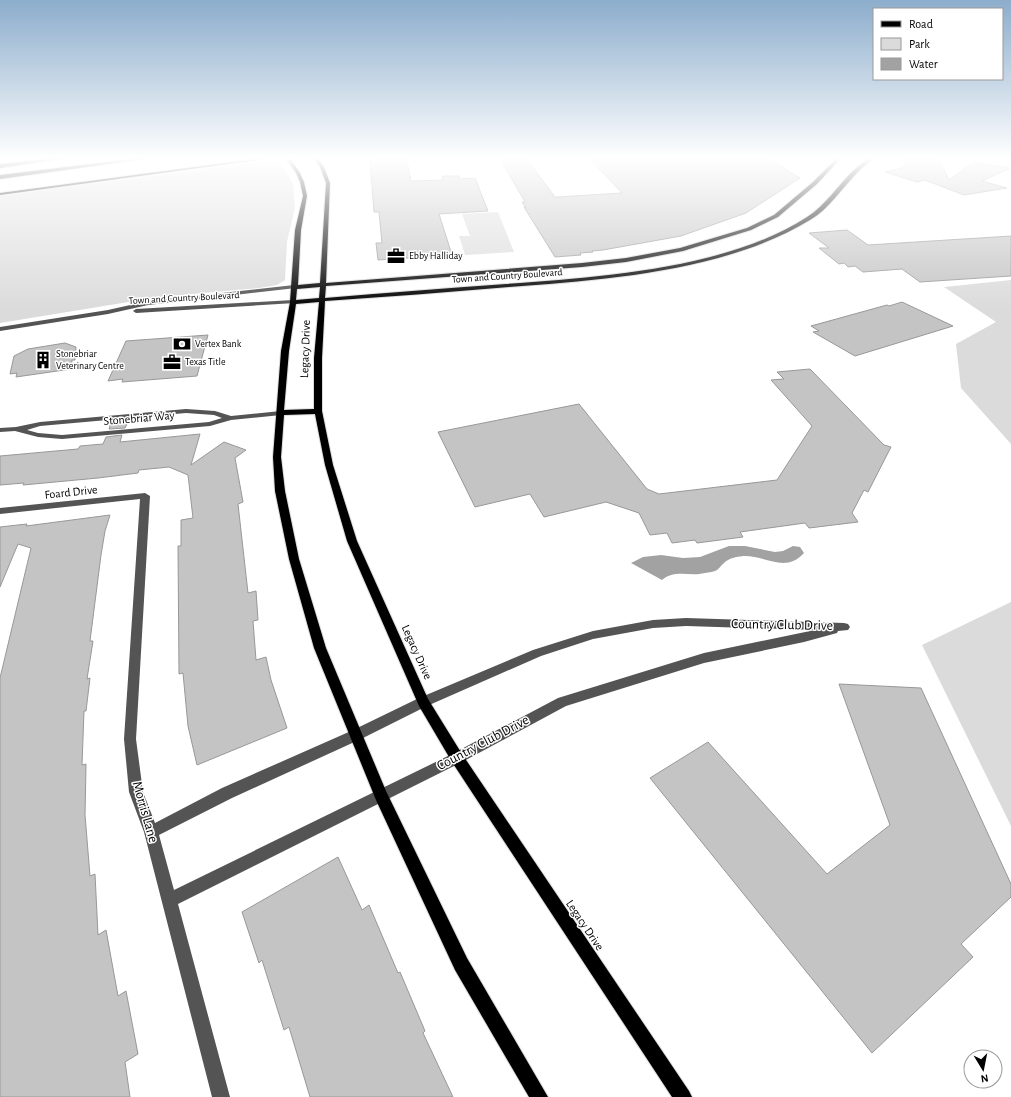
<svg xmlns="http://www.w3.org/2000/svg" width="1011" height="1097" font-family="'Alegreya Sans',sans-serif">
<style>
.green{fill:#dbdbdb}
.water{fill:#a2a2a2}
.building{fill:#c4c4c4;stroke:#989898}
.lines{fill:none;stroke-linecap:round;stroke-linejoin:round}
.major-casing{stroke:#dbdbdb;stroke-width:2}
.highway-casing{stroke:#dbdbdb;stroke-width:2}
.minor{fill:#545454;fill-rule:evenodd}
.major{fill:#000;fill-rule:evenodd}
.highway{fill:#000;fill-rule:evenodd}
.labels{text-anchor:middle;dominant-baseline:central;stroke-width:3;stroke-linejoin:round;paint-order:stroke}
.far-poi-label{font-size:10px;fill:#000;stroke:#fff;text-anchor:start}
.far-street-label{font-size:10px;fill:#000;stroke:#fff}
.street-label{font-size:12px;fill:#000;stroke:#fff}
.near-street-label{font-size:14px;fill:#000;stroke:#fff}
</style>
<rect width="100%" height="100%" fill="#fff"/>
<!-- green -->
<path class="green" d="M273,160L278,161L293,183L295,207L287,242L285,280L277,285L259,288L159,297L0,323V196Z
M498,212L514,252L465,255L459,236H470L462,214Z
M1011,280V444L961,388L956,344L996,322L944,287Z
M1011,602V826L922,645Z"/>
<!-- water -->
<path class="water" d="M729,546H745L775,552L783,551L793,546L800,547L804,553C785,574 766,555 743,556C736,557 729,558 724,563C721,565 720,568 717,570C714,572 709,572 705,573C690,577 675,569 662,580L631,563L643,557L661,555L683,558L700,557Z"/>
<!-- building -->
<path class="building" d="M374,157H406L411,181L443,180L442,176H459L460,179L475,178L488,211L439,214L452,255L378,260L376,243H382L379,212H374L370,160L374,159Z
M499,157H525L555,197H557L622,193L588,157H766L800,178L746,213L681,236L603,250L592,251L593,252L580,253L581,255L555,257L524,207L526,208L522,202H525Z
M903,157H938L949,180L974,162L1010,168L982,181L1007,188L964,195L925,180L917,182L885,172L906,167Z
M847,230L868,245L1011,236V276L920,282L902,269L863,272L855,266L848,267L844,263L839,264L819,248H829L809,233Z
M902,302L953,326L855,356L813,332L819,331L811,326L887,305L889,306Z
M208,335L197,376L122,382L123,379L108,381L126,341Z
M65,343L76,347L75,360H72L71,369L16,377L17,373L10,374L14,356L28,349Z
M810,369L884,445L891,447L868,492L864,490L852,513L858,522L809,528L805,523L740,532L743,537L697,543L695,540L672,543L667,533L650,535L639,513L606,502L544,517L530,494L475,507L438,432L579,404L647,489L659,494L777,480L812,426L771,380L784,379L777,372Z
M128,422L125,428L109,429L111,423Z
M200,434L191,465L224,442L246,450L235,458L243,502L238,504L248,593L256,591L258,620L253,621L256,660L266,657L271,680L287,728L197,765L188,726L183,673L179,674L178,546H181V520L193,518L188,475L169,467L139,470L138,473L98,478L23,485L24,483L0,485V456L78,449L80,446L103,444L106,437L122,435L120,442Z
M110,515L105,531L101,555L90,641H93L87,679L90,678L86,711H84L82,765L86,764L85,815L90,876L95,874L98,935L106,930L118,996L126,991L138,1054L125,1062L130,1097H0V678L31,548L18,544L0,587V527L27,524L26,526Z
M839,684L921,688L1011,884V897L961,944L973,957L872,1053L650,778L708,742L827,874L890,825Z
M338,857L362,910L369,905L398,973L400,972L425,1031L423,1033L453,1097H310L289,1027L284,1030L262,960L259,963L242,912Z"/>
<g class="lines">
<!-- major casing -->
<g class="major-casing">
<path id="major" d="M269,157H279L0,195V193Z
M285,157H289L300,173L304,182L307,196L301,230L298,285L320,283L326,183L320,167L313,157H317L324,167L330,183L326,283L582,263L626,258L680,248L747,228L774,215L813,182L838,157H842L817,184L778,217L751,230L683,251L626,262L582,267L326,286L325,298C385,293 446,288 506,284C600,277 727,269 807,217C826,205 838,185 854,170C859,165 865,161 871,157H875C869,163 862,167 857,173C842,188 829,209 810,220C726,271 606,280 509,287C448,292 386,297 325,301L322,358V411L333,465L357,541L428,699L462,754L689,1091L692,1097H672L452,762L419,706L347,541L325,465L315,414L284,415L281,457L285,491L299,559L326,648L386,791L467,958L548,1097H529L455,970L376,800L314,648L289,559L275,491L273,457L281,351L290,302L295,230L303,196L300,182L296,173ZM320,287L319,298L296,300L297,289ZM319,302L314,358V409L284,410L289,351L296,304Z"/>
</g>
<!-- highway casing -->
<g class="highway-casing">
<path id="highway" d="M62,157H75L0,168V164Z
M147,157H160L0,179V175Z"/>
</g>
<!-- minor -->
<path class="minor" d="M294,285L296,286V288L148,305L108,314L0,331V327L108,310L148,301Z
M293,300L296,302L295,303L136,313L133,311L136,309Z
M186,409L215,411L231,416L281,411L285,413L281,415L231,420L210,426L62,439L38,437L15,431L0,432V428L16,427L40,422ZM186,413L214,415L222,418L209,422L62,435L38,433L27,430L40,426Z
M145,493L150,496L136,739L143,792L155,823L222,788L351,731L419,698L533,650L593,631L653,620L686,618L844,623L848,624L850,627L848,630L838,631L837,633L804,642L704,663L566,706L462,762L178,904L230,1097H212L144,832L129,792L124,739L140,499L0,514V508ZM686,626L815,630L704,653L558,698L452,754L174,890L159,835L232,798L361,739L427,706L541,656L593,639L653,628Z"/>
<!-- major -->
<use href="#major" class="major"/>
<!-- highway -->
<use href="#highway" class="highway"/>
</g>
<!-- sky -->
<linearGradient id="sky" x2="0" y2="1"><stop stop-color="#8cadcc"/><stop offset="0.51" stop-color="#fff"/><stop offset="1" stop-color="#fff" stop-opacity="0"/></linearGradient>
<rect width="1011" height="310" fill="url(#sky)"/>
<!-- icons -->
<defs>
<g id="office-bare" transform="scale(1.38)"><path d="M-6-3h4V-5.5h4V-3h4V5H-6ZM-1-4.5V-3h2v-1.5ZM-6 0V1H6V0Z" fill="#000" stroke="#fff" stroke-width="2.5" paint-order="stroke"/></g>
<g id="bank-bare" transform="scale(1.38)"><path d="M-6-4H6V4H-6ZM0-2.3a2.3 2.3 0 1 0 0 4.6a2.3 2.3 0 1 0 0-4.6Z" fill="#000" stroke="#fff" stroke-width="2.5" paint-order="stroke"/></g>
<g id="building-bare" transform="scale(1.38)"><path d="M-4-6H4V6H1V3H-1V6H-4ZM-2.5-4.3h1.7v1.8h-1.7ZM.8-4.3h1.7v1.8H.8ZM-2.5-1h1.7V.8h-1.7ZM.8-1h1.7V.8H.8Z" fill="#000" stroke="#fff" stroke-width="2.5" paint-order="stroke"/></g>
</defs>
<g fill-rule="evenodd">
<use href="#office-bare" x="396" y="256"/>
<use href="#bank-bare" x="182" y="344"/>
<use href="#building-bare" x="43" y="360"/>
<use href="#office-bare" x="172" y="362"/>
</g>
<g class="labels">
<!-- far-poi labels -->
<g class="far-poi-label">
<text x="409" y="256">Ebby Halliday</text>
<text x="195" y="344">Vertex Bank</text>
<text x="56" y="354">Stonebriar<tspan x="56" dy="12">Veterinary Centre</tspan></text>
<text x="185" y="362">Texas Title</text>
</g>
<!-- far-street labels -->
<g class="far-street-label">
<text transform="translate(507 276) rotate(-4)">Town and Country Boulevard</text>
<text transform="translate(184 298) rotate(-3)">Town and Country Boulevard</text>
</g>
<!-- street labels -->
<g class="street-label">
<text transform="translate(305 349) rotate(-88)">Legacy Drive</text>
<text transform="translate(139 418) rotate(-5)">Stonebriar Way</text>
<text transform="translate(71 492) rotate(-6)">Foard Drive</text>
<text transform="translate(417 652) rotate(66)">Legacy Drive</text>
<text transform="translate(585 925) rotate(56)">Legacy Drive</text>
</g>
<!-- near-street labels -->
<g class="near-street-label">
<text transform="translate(782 625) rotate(1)">Country Club Drive</text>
<text transform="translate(483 743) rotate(-28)">Country Club Drive</text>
<text transform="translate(145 812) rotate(74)">Morris Lane</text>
</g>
</g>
<!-- legend -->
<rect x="873" y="8" width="130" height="72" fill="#ffffff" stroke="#999999"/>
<rect x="881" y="21" width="20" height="6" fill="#000000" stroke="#999999"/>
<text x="909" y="28" font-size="12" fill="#000000">Road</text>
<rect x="881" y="38" width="20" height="12" fill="#dbdbdb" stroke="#999999"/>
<text x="909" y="48" font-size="12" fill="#000000">Park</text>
<rect x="881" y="58" width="20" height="12" fill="#a2a2a2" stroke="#999999"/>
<text x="909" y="68" font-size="12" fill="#000000">Water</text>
<!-- north arrow -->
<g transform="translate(983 1069) rotate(170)"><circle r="19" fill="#ffffff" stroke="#999999"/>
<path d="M0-3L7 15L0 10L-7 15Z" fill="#000000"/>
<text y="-6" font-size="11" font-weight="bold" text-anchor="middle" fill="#000000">N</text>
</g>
</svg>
